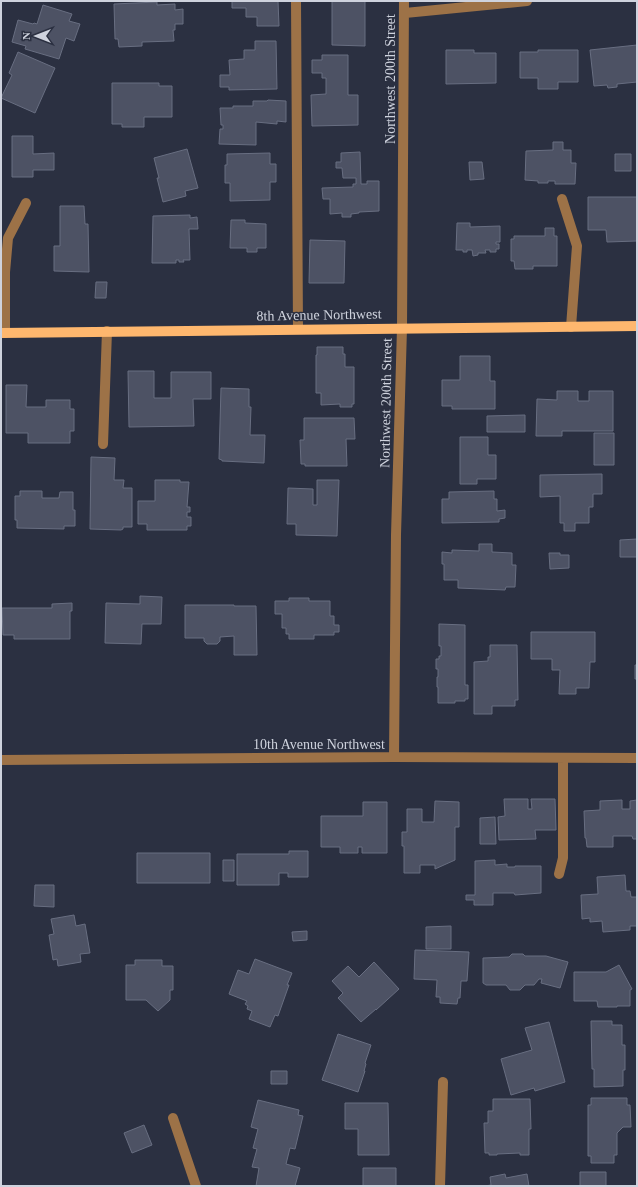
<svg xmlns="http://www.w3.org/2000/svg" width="638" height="1187" font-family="'Times New Roman',serif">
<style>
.building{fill:#4d5264;stroke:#686e81}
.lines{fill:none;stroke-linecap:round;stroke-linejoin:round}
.minor{stroke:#9d7247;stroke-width:10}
.major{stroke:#feb76e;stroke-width:10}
.labels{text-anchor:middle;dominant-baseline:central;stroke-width:3;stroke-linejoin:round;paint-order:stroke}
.street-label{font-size:14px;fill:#ced2dd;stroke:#2b3041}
</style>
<rect width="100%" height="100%" fill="#2b3041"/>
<!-- building -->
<path class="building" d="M232,1H278L279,26H257V17H246V8H232Z
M332,1H365V46L332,45Z
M157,2V5L175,4V10L183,9V24H175V30H173L174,41L142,42V46L119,47L118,39H115L114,4Z
M43,5L72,14L69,21L80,24L74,41L66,38L59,59L25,49L26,46L12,42L18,20L33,24L34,23L37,24Z
M255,41H276L277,89L229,90V87H220V75H230L229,60L244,59V50H255Z
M637,45V82L617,84V87L608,88L607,85L594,86L590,50Z
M446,50H474V53H496V83L446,84Z
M538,50H578V82H558V89H538V78H520V52H538Z
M18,52L55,68L35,113L1,98L12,75L9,73Z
M322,55H348V95H358V125L312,126L311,95L326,94V78H322V73H312V60H322Z
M112,83H159V86H172V117H144V127H122V124H112Z
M268,100L286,101V122L277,121V124L256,122V145L219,144L220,129H223V125H221L220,108H233V106H253V101H267Z
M12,136H33V154L54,153V170H33V177H12Z
M553,142H563V150H571V163H576L575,184H555V181H548V183H538V181L525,180L526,151L553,150Z
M187,149L198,188L185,191L186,196L163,202L157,178H159L154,158Z
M360,152L361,184H367V181H379V211L359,212V213L351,214V217H342V213L330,214V199H323L322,188L353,187V184H356V178H343L342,168H336V162H341V153Z
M270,153V164H276V182H270V200L230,201V183H225V165H227V154Z
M615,154H631V171H615Z
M469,162H482L484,179L470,180Z
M588,197H637V241L607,242L606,230H588Z
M60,206H84L85,224H88L89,272L54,271V246H60Z
M190,215V218L197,217L198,229H189L190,260H183L184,262H179V260H176V263H152L153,216Z
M231,220H245V223L266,224V248H257V252H247V248H230Z
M457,223H470V227L500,226V242H496V244H499V249H496V252H490V250H485L486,253H478V255L473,256L472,250H467V252H463V250H456Z
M545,228H554V236H557V266H533V269H515L514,261H511V239H514V236H545Z
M310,240L345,241L344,283H309Z
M96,282H107L106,298H95Z
M317,347H343V354H345V367H354V404H352V407H340V404L321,405V393H316V355H317Z
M460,356H490V381H495V409H452V406H442V380H460Z
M128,371H154V398H171V372H211V399H193L194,426L129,427Z
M6,385H27L26,407H46V400H70V409H74V431H70V443H28V433H6Z
M221,388L249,389V407H251L250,435H265L264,463L222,461V460L219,459Z
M557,391H578V401H589V391H613V431H562V436H536L537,399L557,400Z
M525,415V432H487V416Z
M304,418H354L355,439H346L347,466H305V464H301L300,440H304Z
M594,433H614V465H594Z
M460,437H488V455H496V479H477V484H460Z
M91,457L115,458L114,480H124L123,488H132V527H123V529L121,530L90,529Z
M602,474V494H593V507H589V523H575V531H564V523H560V496L540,497V475Z
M155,480H180V482H189L187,507H190V512H187V517H191V526H187V530H147V524H138V501H155Z
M317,480H339L337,536L296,535V524H287L288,488L313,489V505H317Z
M20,491H42V498H59L60,492H73V510H75V526H64V529L17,528V520H15V496H20Z
M494,491V499H497V511L505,510V518L499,519V522L442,523V499H449V492Z
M637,539V557H620V540Z
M479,544H492V552L512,553V565H516L515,587H506L505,590L458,588V580H444V564H442V552L452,553V550L479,551Z
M549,553H560V555H569V568L550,569Z
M140,596L162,597L161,624H142L141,644L105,643L106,603L140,604Z
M289,598H309V601H330V616H334V625H339V632H334V635H314V639H289V634H286V628H282V614H275V601H289Z
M72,603V611H70V639H14V635H3L2,608H52V604Z
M185,605H234V606H256L257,655H234V636L220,637V641L217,644H207L204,641V638H185Z
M439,624L465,625V685H468V699H465V701H455V703H438V687H437V677H438V669H436V659H439V656H441V646H439Z
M531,632H595V662H590L589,688H576V694H559L560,670H552V659H531Z
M490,645H517L518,700H515V706H492V714H474V662L488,661V657H490Z
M635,665H637V679H635Z
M504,799H528V809H532L531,799H555L556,830H535L536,839L499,840L498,817L505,816Z
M622,800V809H630V801L637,800V839H633L632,836H613V847H587L586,838H585L584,811L600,810V801Z
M435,801L459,802V827H455V860L435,869V865H420V873H404V846H402V832H407V809H422V822H434Z
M363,802H387V853H362V847H358V853H340V847H321V816H363Z
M495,817L496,844H480V818Z
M289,851H308V877H288V873H279V885H237V854H289Z
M137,853H210V883H137Z
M223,860H234V881H223Z
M495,860V865L507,864V867H515V866H541V893L515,895L514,893H493V905H474V900H466V895H475V861Z
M625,875L626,891H630L631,897H637V926H630V930L603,932L602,921L590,922V918L582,919L581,895L598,894L597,877Z
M35,885H54V907L34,906Z
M74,915L76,926L85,924L90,953L80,954L81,962L58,966L57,959L53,960L49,935L54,934L51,919Z
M451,926V949H426V927Z
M307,931V940L293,941L292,932Z
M415,950L469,952L467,981H461L460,998H458L457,1004L440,1003V997H436L437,980L414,979Z
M512,954H523L525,956H546L568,962L560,988L541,983L542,979H539L534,985H525L520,990H510L506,985H486L483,983V958L509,957Z
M255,959L292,973L287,985H289L278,1016L275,1015L270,1027L249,1019L252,1011L247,1009L248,1006L245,1004L247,1001L229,994L238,970L249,974Z
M135,960H162V966H173V990H170V1000L158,1011L146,1000H126V965H135Z
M374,962L399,989L376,1010V1009L361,1022L338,998L343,993L332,981L348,966L359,977Z
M619,965L632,989L630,990V1006H617V1007H598L597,1001H574V972H606Z
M591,1021H612V1025H622V1045H625V1070H623V1086L594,1087V1069H592Z
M549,1022L565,1082L535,1091L534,1088L511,1095L501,1059L532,1050L525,1028Z
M338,1034L371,1045L365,1063L366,1064L364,1071H365L358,1092L322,1080Z
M271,1071H287V1084H271Z
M591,1098H627V1105H630L631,1127H623L617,1133V1155H614V1163H591V1156H588V1105H591Z
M493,1099H530L531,1129H529V1155H520V1153L497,1154V1155H489V1153H485L484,1123H488V1111H493Z
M258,1100L299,1110L298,1115L303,1116L295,1149L290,1148L286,1164L300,1168L295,1186H256L259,1168L252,1167L257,1149L253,1148L258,1129L251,1127Z
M345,1103H388L389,1155H358V1129H345Z
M144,1125L152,1145L132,1153L124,1133Z
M363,1168H396V1186H363Z
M580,1172H606V1186H580Z
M505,1174L506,1178L527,1174L529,1186H485L491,1185L490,1177Z"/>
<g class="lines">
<!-- minor -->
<path class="minor" d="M296,1L298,329
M405,13L527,1
M562,199L577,246L571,327
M5,333V272L8,238L26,203
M103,444L107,331
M394,757L396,535L402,328L404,1
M1,760L394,757L637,758
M559,874L563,858V759
M173,1118L196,1186
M440,1186L443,1082"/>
<!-- major -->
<path class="major" d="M1,333L637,326"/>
</g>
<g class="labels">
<!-- street labels -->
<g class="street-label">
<text transform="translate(390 79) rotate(-90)">Northwest 200th Street</text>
<text transform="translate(319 315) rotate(-1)">8th Avenue Northwest</text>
<text transform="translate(386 403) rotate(-89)">Northwest 200th Street</text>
<text x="319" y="744">10th Avenue Northwest</text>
</g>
</g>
<!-- border -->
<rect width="638" height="1187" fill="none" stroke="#ced2dd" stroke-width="4"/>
<!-- north arrow -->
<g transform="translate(36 36) rotate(270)" stroke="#2b3041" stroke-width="3" paint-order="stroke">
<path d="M0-3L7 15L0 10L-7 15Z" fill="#ced2dd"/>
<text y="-6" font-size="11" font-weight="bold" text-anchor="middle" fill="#ced2dd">N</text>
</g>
</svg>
